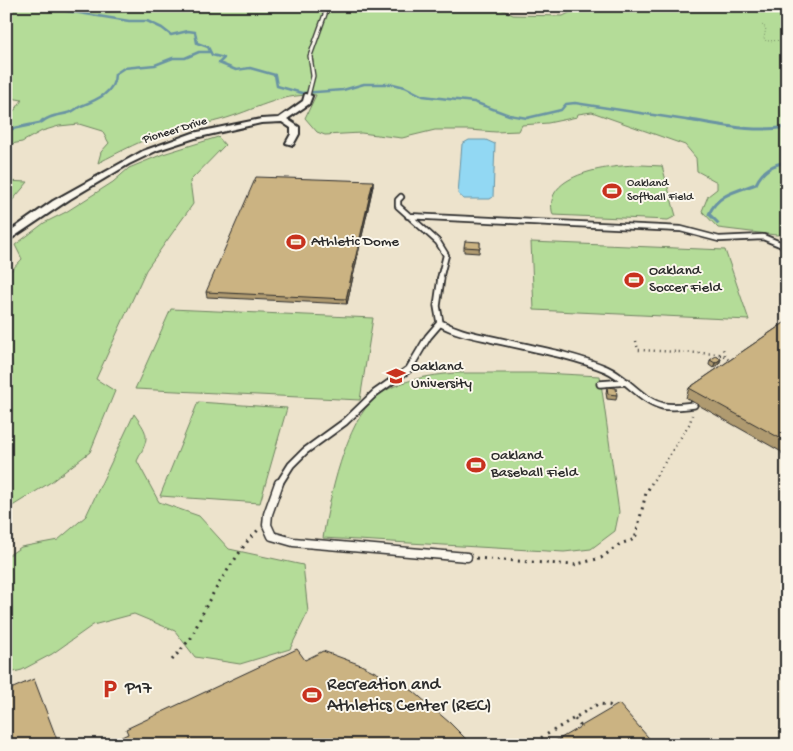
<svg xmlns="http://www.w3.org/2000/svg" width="793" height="751" font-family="'Gochi Hand',sans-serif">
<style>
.built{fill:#ede3cc}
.green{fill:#b4dc98;stroke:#708462}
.water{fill:#92d8f3;stroke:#6993a3}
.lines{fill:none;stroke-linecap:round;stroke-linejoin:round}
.stream-far1{stroke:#6993a3;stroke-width:2.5}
.stream{stroke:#6993a3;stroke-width:3}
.service-far3-casing{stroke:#2b2b2b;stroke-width:5.5}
.service-far2-casing{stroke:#2b2b2b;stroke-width:8}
.service-far1-casing{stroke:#2b2b2b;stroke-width:9}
.service-casing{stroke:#2b2b2b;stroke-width:11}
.minor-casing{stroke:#2b2b2b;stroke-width:4}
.path-far2{stroke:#2b2b2b;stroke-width:1;stroke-dasharray:0.5 2.5;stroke-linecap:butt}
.path-far1{stroke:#2b2b2b;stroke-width:2.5;stroke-dasharray:1 4;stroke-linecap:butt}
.path{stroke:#2b2b2b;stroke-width:3;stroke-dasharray:2 5;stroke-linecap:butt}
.service-far3{stroke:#fbf7ec;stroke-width:3}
.service-far2{stroke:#fbf7ec;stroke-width:4.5}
.service-far1{stroke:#fbf7ec;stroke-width:5.5}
.service{stroke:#fbf7ec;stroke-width:8}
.minor{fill:#fbf7ec;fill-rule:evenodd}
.wall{fill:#af9a70;stroke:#2b2b2b}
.shaded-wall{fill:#8e7d5b;stroke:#2b2b2b}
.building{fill:#cbb382;stroke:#2b2b2b}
.labels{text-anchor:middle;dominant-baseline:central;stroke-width:4;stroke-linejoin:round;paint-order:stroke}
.far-street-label{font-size:12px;fill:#2b2b2b;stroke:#fbf7ec}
.far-poi-label{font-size:12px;fill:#2b2b2b;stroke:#fbf7ec;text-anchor:start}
.poi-label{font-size:15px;fill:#2b2b2b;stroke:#fbf7ec;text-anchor:start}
.near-poi-label{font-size:18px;fill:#2b2b2b;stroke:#fbf7ec;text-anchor:start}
</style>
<rect width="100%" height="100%" fill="#fbf7ec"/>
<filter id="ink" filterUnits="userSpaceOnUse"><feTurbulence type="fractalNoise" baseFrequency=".02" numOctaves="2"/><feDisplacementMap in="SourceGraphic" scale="10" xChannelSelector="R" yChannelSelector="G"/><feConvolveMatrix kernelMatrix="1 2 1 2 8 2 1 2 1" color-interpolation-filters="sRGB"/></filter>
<g filter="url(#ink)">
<!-- built -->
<path class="built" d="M6,6H787V745H6Z"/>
<!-- green -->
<path class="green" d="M6,6H504L501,9L513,15L563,16L583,6H787V234L776,235L718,228L702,211L708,196L717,189V182L697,171L696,158L685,145L592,112L578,114L577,117L548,123L522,125L519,131L496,132L469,130H435L402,138L361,133L325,135L317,132L305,118L316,95C277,94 256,110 220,120C203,125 185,125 168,131C144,139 121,151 98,163L101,152L109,143L102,131L79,124L59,126L42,131L22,142L6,145V113L15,110L22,100L6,97Z
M218,137L225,145L190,181L193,204L146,270L96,379L115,391L90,452L51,482L6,510V276L22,259L15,245L44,223L66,212L113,182L129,168L163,154Z
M642,165L662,166L676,216L668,220L553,215C540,172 614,165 642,165Z
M6,181L28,182L6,208Z
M531,242L725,250L749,320L534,310Z
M171,309L373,318L360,400L135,389Z
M456,373H542L600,376L619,512L615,531L591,549L564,552L323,538C329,500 346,421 376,397C398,380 430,375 456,373Z
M198,402L287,408L260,503L160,496Z
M134,414C150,436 149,437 137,461L159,502L199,516L229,549L303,565L308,612L290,649L240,664L195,657L175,631L134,614L93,625L52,654L22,670L6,674V557L21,547L58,540L86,516Z"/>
<!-- water -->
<path class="water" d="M469,140H486L495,144L493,197L490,199H464L458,194L462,144Z"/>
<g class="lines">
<!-- stream-far1 -->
<path class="stream-far1" d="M36,6L129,21H147L162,28L171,35L188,31L195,32L197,43L208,47L212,55L224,58L219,63L236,70L250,68L275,75L277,86L302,93L343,90L364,84H393L405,87L423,96L474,102L509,115L527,118L561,110L566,104L575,103L699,122
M42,122C51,114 60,116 71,112C74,111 77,108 81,106C96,100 115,93 115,74L124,68L155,65L173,58H185L199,52H210"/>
<!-- stream -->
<path class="stream" d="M690,120C722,125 755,133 787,127
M6,130L40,123L43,120
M718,223L709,214C718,194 737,191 756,184C762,171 772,164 787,162"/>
<!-- service-far3 casing -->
<g class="service-far3-casing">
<path id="service-far3" d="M308,96L313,76L310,56L328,6"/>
</g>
<!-- service-far2 casing -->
<g class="service-far2-casing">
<path id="service-far2" d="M401,197L398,200V206L438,242L446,255L440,279
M408,216L681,229L719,239L763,237L787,247"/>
</g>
<!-- service-far1 casing -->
<g class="service-far1-casing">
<path id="service-far1" d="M440,323C456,332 473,335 491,339C529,348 570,354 606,369C627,378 641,401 663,406C674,408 684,406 694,405
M600,384L627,382
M279,484L291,465L305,451L345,422L375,393L409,369L428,337L440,323L437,306L441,278"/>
</g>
<!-- service casing -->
<g class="service-casing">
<path id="service" d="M279,483L268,514L267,525L272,536L293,542L467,557"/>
</g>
<!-- minor casing -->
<g class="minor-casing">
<path id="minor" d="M305,94L312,96L309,104L287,119L299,127V134L293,145L286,143L291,134V128L282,122L261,123L195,138L158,150L129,164L70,199L6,242V234L53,201L143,151L193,133L261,119L279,118L303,101Z"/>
</g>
<!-- path-far2 -->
<path class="path-far2" d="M762,25L766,28L764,38L766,41L787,40"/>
<!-- path-far1 -->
<path class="path-far1" d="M636,341L638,350L719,354L731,361L729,362
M720,355H725L722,346
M782,453L780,454L787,458
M651,484L690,423L692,415"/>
<!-- path -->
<path class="path" d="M476,558L574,565L601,558L620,544L635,539L646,493L652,483
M172,660L191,638L208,602L223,577L246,543L259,529
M575,719L582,728
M529,745L598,704L609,705L615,709
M775,745L780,741"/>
<!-- service-far3 -->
<use href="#service-far3" class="service-far3"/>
<!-- service-far2 -->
<use href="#service-far2" class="service-far2"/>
<!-- service-far1 -->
<use href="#service-far1" class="service-far1"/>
<!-- service -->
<use href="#service" class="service"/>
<!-- minor -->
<use href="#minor" class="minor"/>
</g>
<!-- wall -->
<path class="wall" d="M536,6H553V11L536,10Z
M373,181V186L347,304L207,297L206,292Z
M480,242L479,253L464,252V247Z
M787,321V455L686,398L689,388Z
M721,359L719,364L713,368L709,365L710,360Z
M607,387L617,395L616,400L607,399L606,393Z"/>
<!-- shaded-wall -->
<path class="shaded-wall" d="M373,181V186L347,304L346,299Z
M721,359L719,364L713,368L715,363Z"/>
<!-- building -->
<path class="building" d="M536,6H553V7H536Z
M256,177L373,181L346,299L206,292Z
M465,241L480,242V248L464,247Z
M787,321V442L689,388Z
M716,356L721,359L715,363L710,360Z
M607,387L616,388L617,395L608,394Z
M297,649L305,660L323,651L361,665L413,691L450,723L472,745H110L109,743L128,734L126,729Z
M34,679L59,745H6V691Z
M619,704L655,745H549Z"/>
</g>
<!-- icons -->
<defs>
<g id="stadium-bare" transform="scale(1.5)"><path d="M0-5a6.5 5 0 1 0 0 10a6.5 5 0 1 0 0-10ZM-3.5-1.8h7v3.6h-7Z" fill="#c8321e" stroke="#fbf7ec" stroke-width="2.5" paint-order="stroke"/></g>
<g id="university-bare" transform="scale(1.5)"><path d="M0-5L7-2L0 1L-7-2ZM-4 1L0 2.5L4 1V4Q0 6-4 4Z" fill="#c8321e" stroke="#fbf7ec" stroke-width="2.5" paint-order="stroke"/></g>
<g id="parking-bare" transform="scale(1.5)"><path d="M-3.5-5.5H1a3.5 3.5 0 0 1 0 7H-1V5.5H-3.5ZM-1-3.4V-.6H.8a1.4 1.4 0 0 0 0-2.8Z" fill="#c8321e" stroke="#fbf7ec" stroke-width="2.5" paint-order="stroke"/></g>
</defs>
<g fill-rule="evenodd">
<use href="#stadium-bare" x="612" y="191"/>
<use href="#stadium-bare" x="296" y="242"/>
<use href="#stadium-bare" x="634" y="280"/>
<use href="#university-bare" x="396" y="376"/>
<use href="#stadium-bare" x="476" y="465"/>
<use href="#parking-bare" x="110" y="689"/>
<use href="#stadium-bare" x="312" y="695"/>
</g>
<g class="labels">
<!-- far-street labels -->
<g class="far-street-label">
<text transform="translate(175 131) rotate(-17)">Pioneer Drive</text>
</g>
<!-- far-poi labels -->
<g class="far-poi-label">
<text x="627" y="184">Oakland<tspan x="627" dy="14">Softball Field</tspan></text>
</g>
<!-- poi labels -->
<g class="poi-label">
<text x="311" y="242">Athletic Dome</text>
<text x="649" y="271">Oakland<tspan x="649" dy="17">Soccer Field</tspan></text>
<text x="411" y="367">Oakland<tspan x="411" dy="17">University</tspan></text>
<text x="491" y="456">Oakland<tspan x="491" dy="17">Baseball Field</tspan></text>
</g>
<!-- near-poi labels -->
<g class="near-poi-label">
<text x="327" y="685">Recreation and<tspan x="327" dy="21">Athletics Center (REC)</tspan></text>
<text x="125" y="689">P17</text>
</g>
</g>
<!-- margin -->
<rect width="793" height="751" fill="none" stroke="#fbf7ec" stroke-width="25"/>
<rect x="12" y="12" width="768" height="726" fill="none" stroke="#2b2b2b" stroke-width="2" filter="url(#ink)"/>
</svg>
